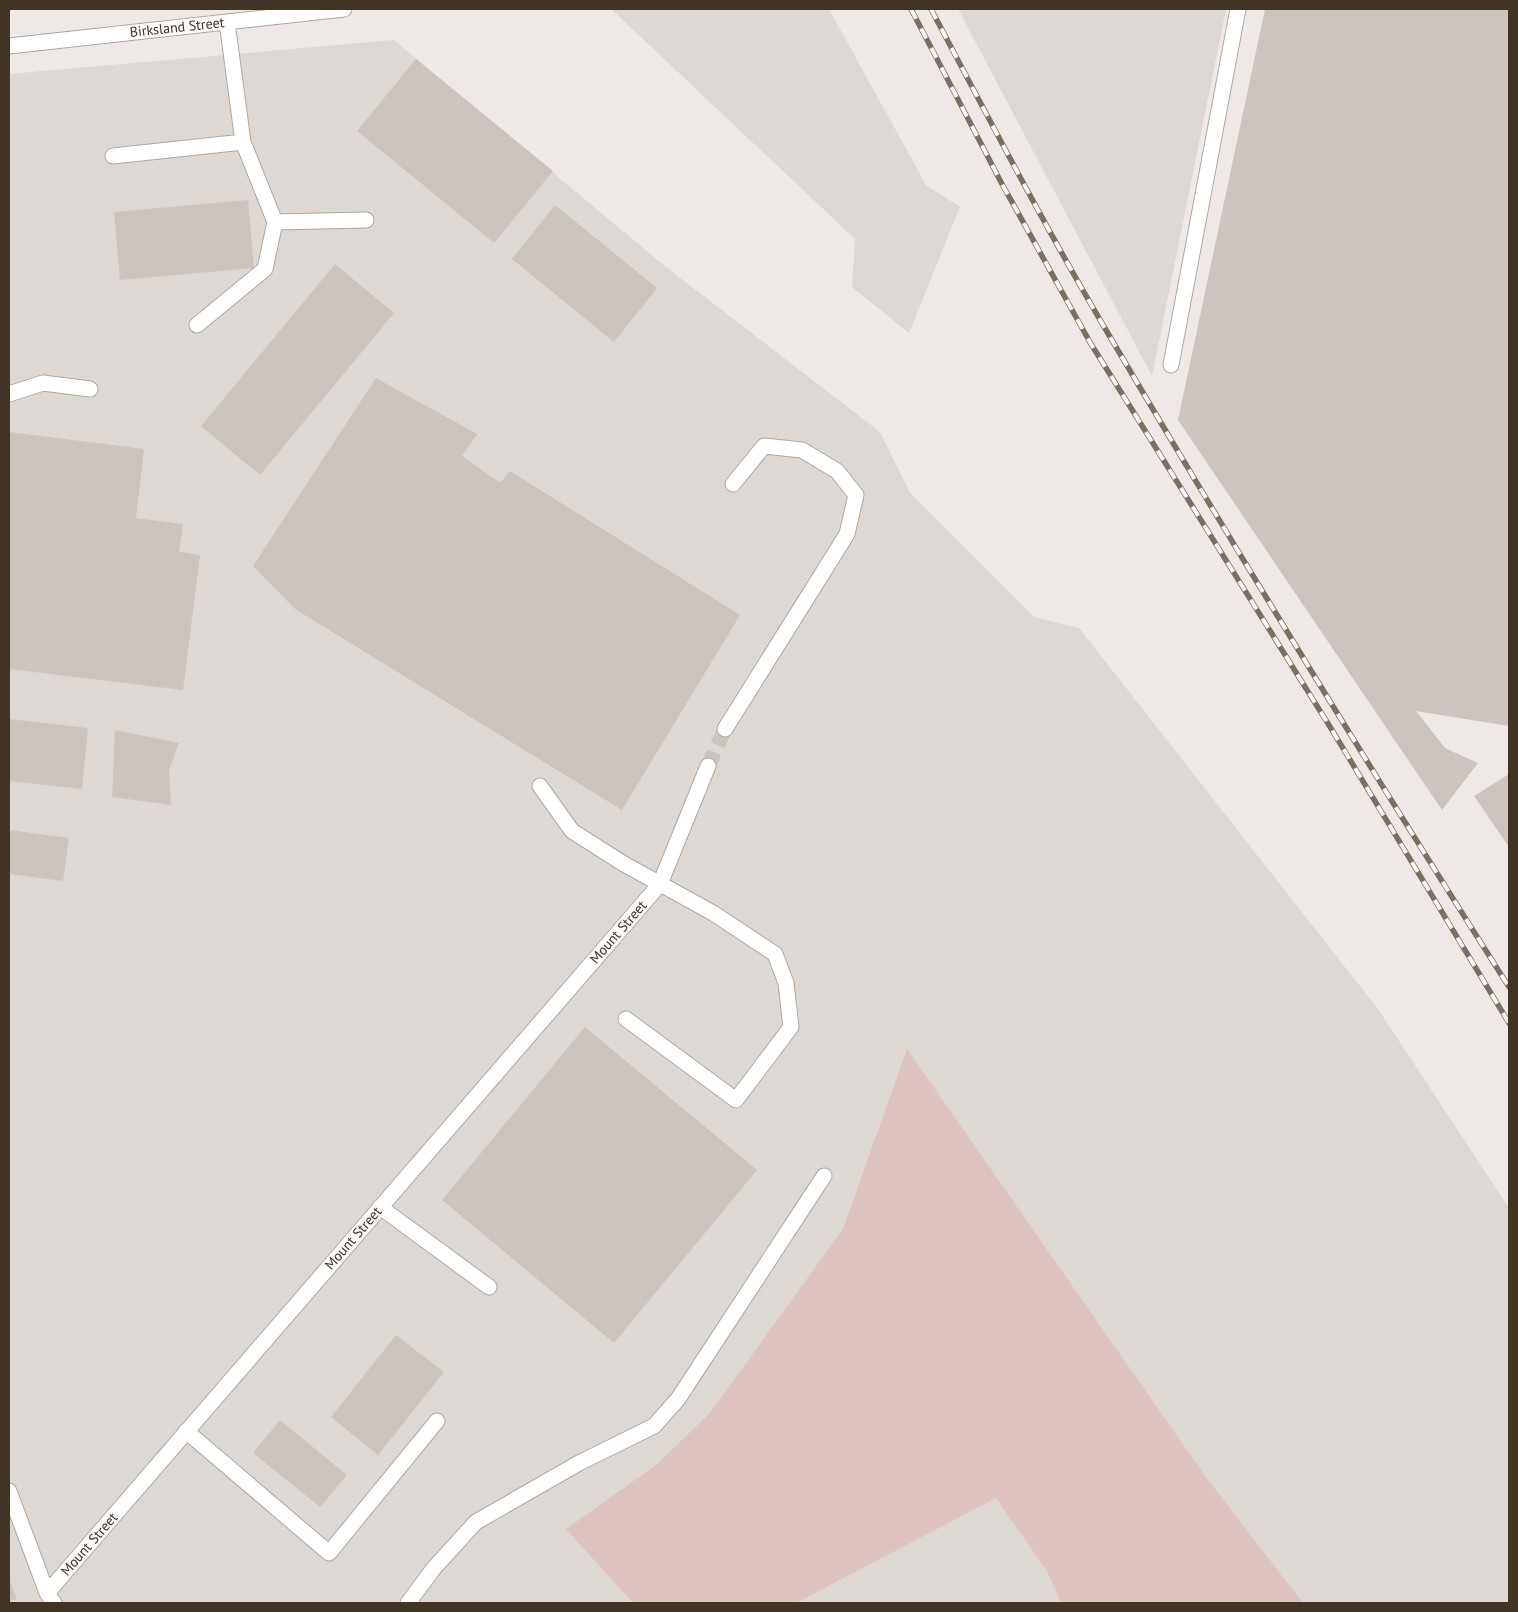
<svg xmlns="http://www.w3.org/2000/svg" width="1518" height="1612" font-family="'PT Sans',sans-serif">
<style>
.built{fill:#ded8d4}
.green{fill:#dec3c0}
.building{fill:#ccc4be}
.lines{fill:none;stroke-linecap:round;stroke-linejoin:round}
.minor-tunnel{stroke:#cbc5bf;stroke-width:15;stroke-dasharray:15 8;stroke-linecap:butt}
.minor-casing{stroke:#afa8a1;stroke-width:17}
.minor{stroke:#fff;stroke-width:15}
.rail-casing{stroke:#7b6f60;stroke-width:5.5}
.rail{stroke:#faf8f6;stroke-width:4;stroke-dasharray:11;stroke-linecap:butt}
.labels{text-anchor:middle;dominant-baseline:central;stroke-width:4;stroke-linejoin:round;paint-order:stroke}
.street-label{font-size:14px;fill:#403425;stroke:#faf8f6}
</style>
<rect width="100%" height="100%" fill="#eee9e6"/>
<!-- built -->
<path class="built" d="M611,9H829L926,185L960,207L909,333L852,287L855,239Z
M958,9H1226L1152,376Z
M394,40L666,267L880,432L910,493L1034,617L1079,628L1378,1009L1509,1208V1603H9V74Z"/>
<!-- green -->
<path class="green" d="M907,1049L1205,1476L1303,1603H1061L1047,1571L996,1498L796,1603H633L566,1529L656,1465L710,1413L843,1229Z"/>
<!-- building -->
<path class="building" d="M1265,9H1509V726L1416,711L1445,748L1478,763L1442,810L1178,420Z
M416,59L553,171L494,243L357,131Z
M248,200L254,268L120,280L114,212Z
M555,205L657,288L614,342L512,259Z
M335,264L394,313L260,475L201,426Z
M376,378L477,434L462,456L500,483L510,471L740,615L622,810L295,609L253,566Z
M9,432L144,449L136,518L183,524L179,552L200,555L183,690L9,669Z
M9,719L88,728L82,789L9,781Z
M115,730L179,743L169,770L171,805L112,797Z
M1509,774V847L1474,796Z
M9,830L69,838L63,881L9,874Z
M585,1027L757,1170L614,1343L442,1200Z
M396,1335L444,1372L378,1455L331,1417Z
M280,1420L347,1475L320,1507L253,1453Z
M9,1578L17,1599L9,1601Z"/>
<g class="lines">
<!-- minor-tunnel -->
<path class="minor-tunnel" d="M708,766L725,729"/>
<!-- minor casing -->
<g class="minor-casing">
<path id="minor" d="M9,46L344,9
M243,142L275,222L366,220
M113,156L243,142L227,22
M197,325L265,269L275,222
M1171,365L1238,9
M9,394L43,383L90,389
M725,729L847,534L856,495L837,471L802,450L764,446L733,484
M540,786L572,831L624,864L713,913L775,954L786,983L791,1027L736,1100L626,1019
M380,1207L489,1287
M186,1431L329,1553L437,1421
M9,1491L47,1593L54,1603
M47,1593L660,884L708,766
M408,1603L434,1568L476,1522L579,1463L654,1426L678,1399L824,1176"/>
</g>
<!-- minor -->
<use href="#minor" class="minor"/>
<!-- rail casing -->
<g class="rail-casing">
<path id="rail" d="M911,9L1002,184L1091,344L1332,730L1509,1023
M931,9C988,117 1044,225 1106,330C1236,551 1371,770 1509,987"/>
</g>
<!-- rail -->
<use href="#rail" class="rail"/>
</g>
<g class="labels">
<!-- street labels -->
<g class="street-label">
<text transform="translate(177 27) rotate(-6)">Birksland Street</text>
<text transform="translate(618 932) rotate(-49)">Mount Street</text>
<text transform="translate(353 1238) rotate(-49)">Mount Street</text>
<text transform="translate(89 1544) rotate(-49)">Mount Street</text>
</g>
</g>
<!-- border -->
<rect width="1518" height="1612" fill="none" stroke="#403425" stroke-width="20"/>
</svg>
